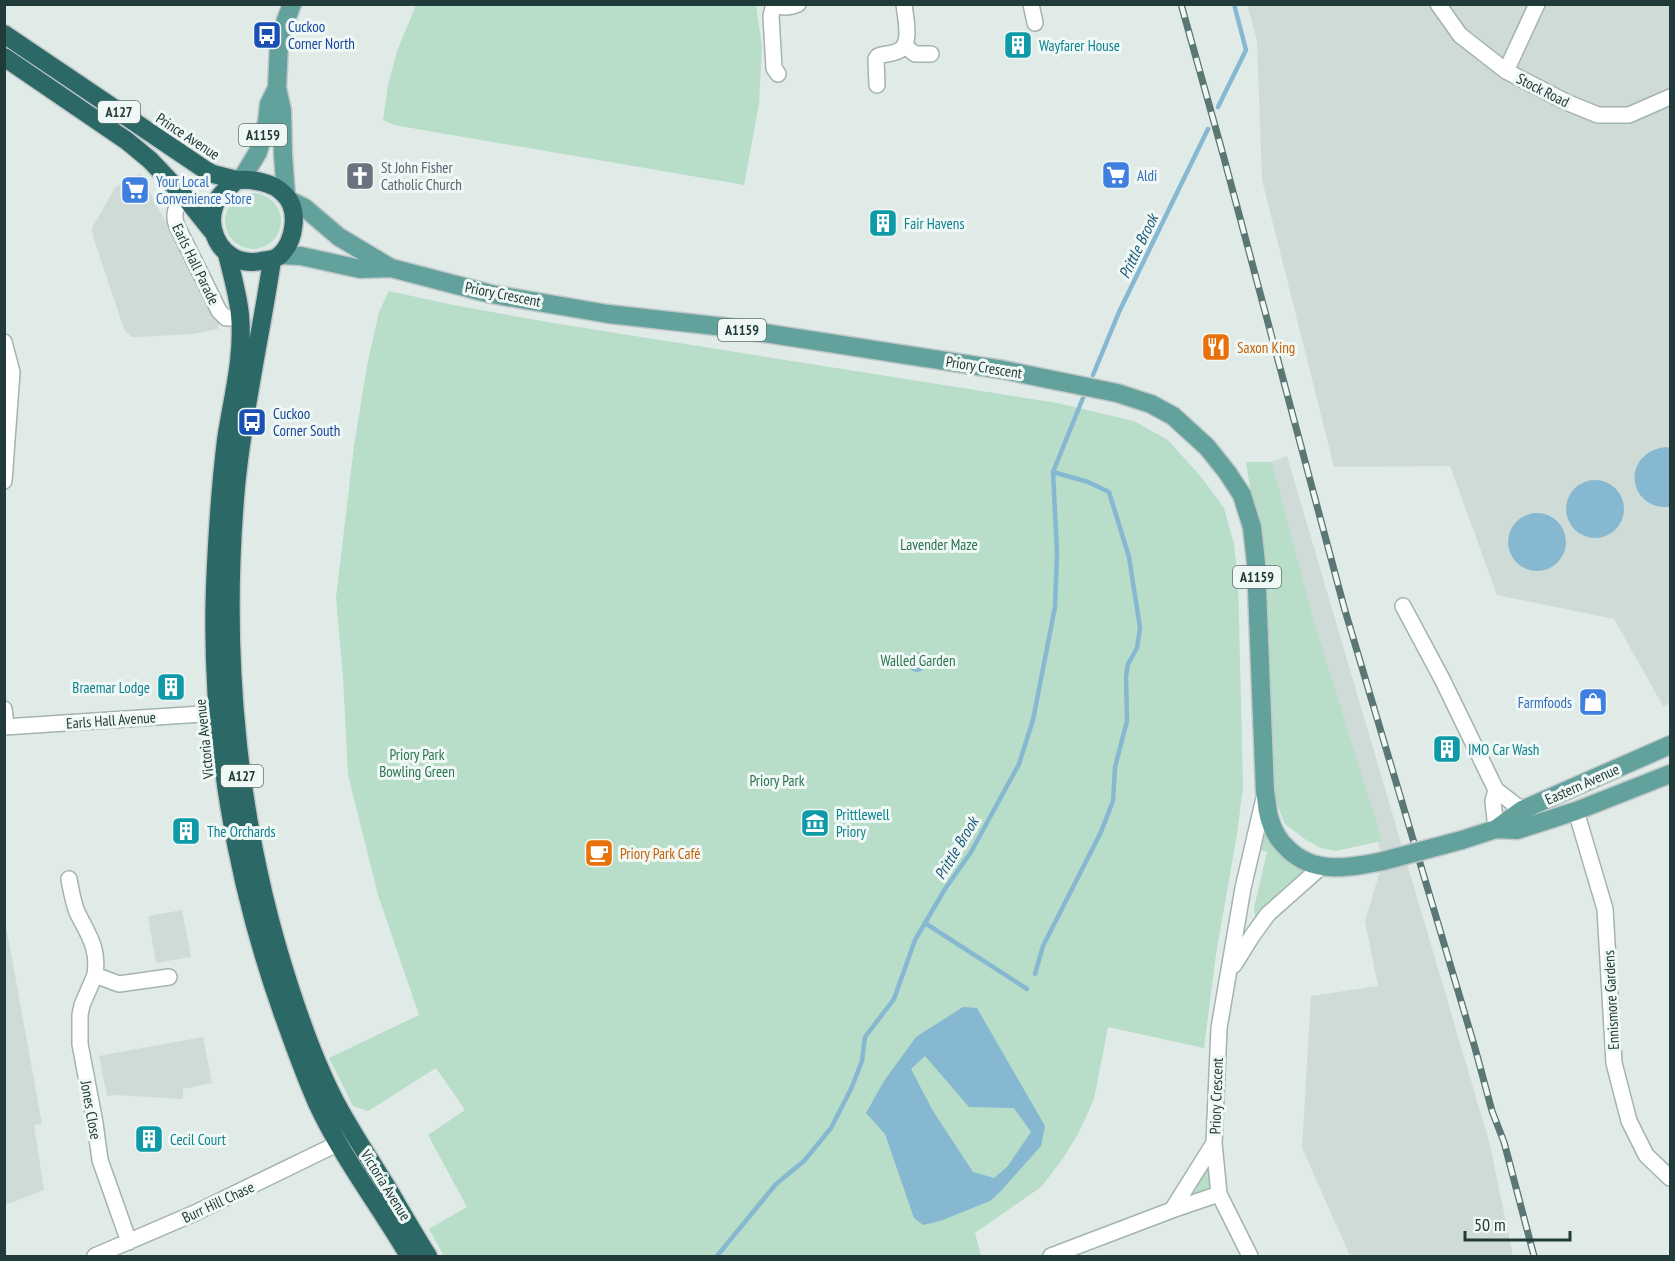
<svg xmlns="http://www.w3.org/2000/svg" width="1675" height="1261" font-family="'PT Sans Narrow',sans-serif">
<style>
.built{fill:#cedbd7}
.green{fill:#b8ddc8}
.water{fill:#86b9d1;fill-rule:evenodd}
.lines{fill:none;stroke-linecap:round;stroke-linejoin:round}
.stream{stroke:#86b9d1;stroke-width:4.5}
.street-casing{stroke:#a3b3b0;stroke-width:18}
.primary-casing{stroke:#c1c8c8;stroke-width:21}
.highway-casing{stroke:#c1c8c8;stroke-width:21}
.street{stroke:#fff;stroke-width:15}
.primary{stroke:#63a19c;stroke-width:18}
.highway{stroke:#2c6866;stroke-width:18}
.rail-casing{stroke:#5a7774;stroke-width:7}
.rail{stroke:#f0f8f5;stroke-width:4.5;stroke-dasharray:14;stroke-linecap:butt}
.primary-bridge-casing{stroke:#c1c8c8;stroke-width:21;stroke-linecap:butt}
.primary-bridge{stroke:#63a19c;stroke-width:18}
.labels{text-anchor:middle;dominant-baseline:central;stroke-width:6;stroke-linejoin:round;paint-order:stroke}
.shield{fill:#f0f8f5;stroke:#5e7471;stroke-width:1.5}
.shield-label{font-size:14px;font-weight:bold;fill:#203b39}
.transit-label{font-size:15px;fill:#164399;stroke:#f0f8f5;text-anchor:start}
.culture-label{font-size:15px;fill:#0d838f;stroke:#f0f8f5;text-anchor:start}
.street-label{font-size:15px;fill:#203b39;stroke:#f0f8f5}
.worship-label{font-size:15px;fill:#5b616d;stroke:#f0f8f5;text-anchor:start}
.shop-label{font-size:15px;fill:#366cbe;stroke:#f0f8f5;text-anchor:start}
.food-label{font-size:15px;fill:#c56008;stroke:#f0f8f5;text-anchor:start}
.park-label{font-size:15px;fill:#2a7252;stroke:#f0f8f5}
.water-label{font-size:16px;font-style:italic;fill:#1a5877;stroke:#f0f8f5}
</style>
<rect width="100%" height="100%" fill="#e0ebe8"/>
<!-- built -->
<path class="built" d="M1247,5H1670V703L1663,706L1614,619L1497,595L1450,466L1334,467L1262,180L1257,40Z
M140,173L219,324L218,329L192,334L140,337H131L124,329L93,237L92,228L115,188Z
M1287,456L1490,1145L1513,1256H1350L1302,1148L1311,996L1378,986L1365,921L1383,861L1314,622L1272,462Z
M182,910L191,957L156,963L148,916Z
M5,920L42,1124L34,1125L44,1190L5,1205Z
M203,1037L212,1083L183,1089V1099L115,1095L107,1096L99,1056Z"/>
<!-- green -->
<path class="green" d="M416,5H756L762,46L759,104L744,185L394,125L383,120L388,85L397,51Z
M225 221a28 28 0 1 1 56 0a28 28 0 1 1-56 0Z
M389,291L453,305L553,323L1057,403L1134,421L1168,440L1202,478L1224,508L1234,544L1238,578L1243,787L1237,834L1216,954L1204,1048L1108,1027L1094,1099L1079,1132L1062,1160L1041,1187L975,1233L981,1256H444L429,1229L467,1207L428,1135L465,1110L436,1068L368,1111L353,1106L329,1058L419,1015L378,895L348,775L343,677L336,598L354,446L367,366L379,312Z
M1246,462H1272L1314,622L1382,841L1335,851L1321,848L1306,840L1285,824L1280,812L1274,791L1266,673L1262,562Z
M1260,818L1307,871L1258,918L1255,916L1254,908L1267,852L1257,849Z
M1214,1143L1219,1194L1172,1210Z"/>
<!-- water -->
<path class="water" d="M1667,447L1670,448V507C1626,510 1621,451 1667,447Z
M1566 509a29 29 0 1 1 58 0a29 29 0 1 1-58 0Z
M1508 542a29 29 0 1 1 58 0a29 29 0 1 1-58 0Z
M907 662a10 10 0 1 1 20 0a10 10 0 1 1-20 0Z
M963,1007L977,1008L1045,1126L1041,1146L1000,1192L990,1201L940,1221L923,1225L914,1218L885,1134L866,1113L884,1081L916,1037ZM925,1056L969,1107L1014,1108L1031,1132L1007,1167L994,1178L973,1172L933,1111L911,1069Z"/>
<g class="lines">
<!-- stream -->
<path class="stream" d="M1218,107L1246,50L1234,4
M1093,375L1119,312L1208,129
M925,923L1027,989
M1035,974L1043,946L1101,832L1113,801L1115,767L1127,721L1126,676L1128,664L1137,648L1140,628L1129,557L1109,492L1088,482L1053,472
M717,1256L776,1184L804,1161L831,1128L851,1089L862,1061L865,1037L894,999L915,940L945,889L971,852L1019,764L1033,720L1055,607L1057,553L1053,472L1083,398"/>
<!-- street casing -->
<g class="street-casing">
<path id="street" d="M774,4L771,16L774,68L778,74
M774,4C783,9 790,7 798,4
M1031,4L1035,23
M1438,4L1460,35L1506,71L1566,102L1598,115H1629L1670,97
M905,46L915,54H931
M1506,71L1537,4
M877,85L876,59L878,56C884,54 892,54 898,51C913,45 905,17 904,4
M184,196C176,205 172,214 177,226L219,311L226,318L240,317
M4,342L12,372L4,481
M1403,606L1442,679L1496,790L1522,810
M4,709L6,726
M4,727L217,713
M1496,790L1493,801L1496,829
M1576,811L1605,909L1614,1063L1629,1121L1646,1155L1670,1178
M69,879C71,890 73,902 77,912C88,935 99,947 95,975L119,984L169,977
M1234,965L1252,936L1268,914L1321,867
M95,975L82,1005L80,1015V1044L95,1123L100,1160L129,1242
M1214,1143L1219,1194L1250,1256
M1172,1210L1219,1194
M95,1256L195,1213L339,1143
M1051,1256L1172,1210L1214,1143L1219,1028L1243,888L1264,798"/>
</g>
<!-- primary casing -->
<g class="primary-casing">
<path id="primary" d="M241,180L258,152L267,122L269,104L277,88
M286,195L283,155L282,110L277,88L279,44L286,20L292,4
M289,200L305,208L339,237L391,268L491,294L608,314L725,327L1004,370L1117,393L1151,404L1173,416L1207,447L1227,472L1242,495L1252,527L1256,563L1265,792C1267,801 1267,811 1270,820C1273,830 1279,841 1287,848C1313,875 1350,868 1383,861
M280,255L301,256L360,269L391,268
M1496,829L1522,810L1670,745
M1462,840L1496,829L1517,830L1576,811L1670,774"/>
</g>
<!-- highway casing -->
<g class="highway-casing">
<path id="highway" d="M4,34L204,169L213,174L237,180
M4,57L127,141L150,160L184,196L212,231
M237,180C252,179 273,182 284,194C300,209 295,242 279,256C274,260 268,260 261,261C250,263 240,262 231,256C213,244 206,218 218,199C222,192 231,186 237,180Z
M227,254C232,274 238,295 240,315C244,357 232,399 226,440C220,489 217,538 215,587C210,734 235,882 285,1020C295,1048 305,1076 317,1103C342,1157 379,1205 409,1256
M272,260C261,335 243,411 236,487C221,655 237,827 290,988C302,1025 316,1064 334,1099C350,1130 370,1159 388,1189C401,1211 414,1234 428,1256"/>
</g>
<!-- street -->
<use href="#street" class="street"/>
<!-- primary -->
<use href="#primary" class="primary"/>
<!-- highway -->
<use href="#highway" class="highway"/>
<!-- rail casing -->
<g class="rail-casing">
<path id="rail" d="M1181,4L1224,158L1344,607L1475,1048L1492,1111L1504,1142L1534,1256"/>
</g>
<!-- rail -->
<use href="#rail" class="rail"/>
<!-- primary-bridge casing -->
<g class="primary-bridge-casing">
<path id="primary-bridge" d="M1383,861L1462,840"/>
</g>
<!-- primary-bridge -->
<use href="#primary-bridge" class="primary-bridge"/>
</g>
<!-- icons -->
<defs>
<g id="bus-square" transform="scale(1.5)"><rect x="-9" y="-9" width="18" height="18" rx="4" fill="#1a4fb4" stroke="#f0f8f5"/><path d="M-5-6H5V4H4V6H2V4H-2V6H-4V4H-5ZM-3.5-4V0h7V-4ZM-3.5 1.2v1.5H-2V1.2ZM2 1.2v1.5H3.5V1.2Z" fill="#fff"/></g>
<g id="building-square" transform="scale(1.5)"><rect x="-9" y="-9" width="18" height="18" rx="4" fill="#0f9aa8" stroke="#f0f8f5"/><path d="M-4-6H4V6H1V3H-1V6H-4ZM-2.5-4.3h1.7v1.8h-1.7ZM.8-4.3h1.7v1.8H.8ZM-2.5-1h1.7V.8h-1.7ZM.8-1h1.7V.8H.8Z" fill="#fff"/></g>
<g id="supermarket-square" transform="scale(1.5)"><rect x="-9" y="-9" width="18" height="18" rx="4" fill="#3f7fe0" stroke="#f0f8f5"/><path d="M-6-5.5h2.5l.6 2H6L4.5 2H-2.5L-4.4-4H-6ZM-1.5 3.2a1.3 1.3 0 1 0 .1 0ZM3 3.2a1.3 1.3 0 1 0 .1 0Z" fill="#fff"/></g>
<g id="church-square" transform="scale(1.5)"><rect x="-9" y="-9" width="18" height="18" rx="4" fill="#6b7280" stroke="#f0f8f5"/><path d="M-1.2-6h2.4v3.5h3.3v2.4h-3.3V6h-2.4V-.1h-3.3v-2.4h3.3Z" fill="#fff"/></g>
<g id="restaurant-square" transform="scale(1.5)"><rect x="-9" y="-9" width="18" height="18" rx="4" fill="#e8710a" stroke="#f0f8f5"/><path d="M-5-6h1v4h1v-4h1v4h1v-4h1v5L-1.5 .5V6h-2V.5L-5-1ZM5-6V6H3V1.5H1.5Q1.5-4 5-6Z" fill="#fff"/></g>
<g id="shop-square" transform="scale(1.5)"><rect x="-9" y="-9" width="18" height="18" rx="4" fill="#3f7fe0" stroke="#f0f8f5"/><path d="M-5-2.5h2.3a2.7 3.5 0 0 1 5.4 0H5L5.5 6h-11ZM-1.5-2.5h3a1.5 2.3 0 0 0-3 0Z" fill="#fff"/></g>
<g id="museum-square" transform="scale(1.5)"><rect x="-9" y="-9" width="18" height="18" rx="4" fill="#0f9aa8" stroke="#f0f8f5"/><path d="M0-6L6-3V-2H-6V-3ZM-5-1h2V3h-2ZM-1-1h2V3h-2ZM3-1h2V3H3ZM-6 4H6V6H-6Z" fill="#fff"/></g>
<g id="cafe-square" transform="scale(1.5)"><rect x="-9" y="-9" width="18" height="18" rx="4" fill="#e8710a" stroke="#f0f8f5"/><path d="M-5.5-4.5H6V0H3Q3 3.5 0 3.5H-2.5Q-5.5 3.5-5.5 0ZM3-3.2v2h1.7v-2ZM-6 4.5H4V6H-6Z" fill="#fff"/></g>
</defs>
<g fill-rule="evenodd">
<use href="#bus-square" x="267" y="35"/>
<use href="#building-square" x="1018" y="45"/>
<use href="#supermarket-square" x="1116" y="175"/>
<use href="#church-square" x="360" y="176"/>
<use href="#supermarket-square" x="135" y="190"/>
<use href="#building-square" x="883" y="223"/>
<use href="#restaurant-square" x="1216" y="347"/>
<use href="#bus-square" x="252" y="422"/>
<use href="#building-square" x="171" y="687"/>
<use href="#shop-square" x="1593" y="702"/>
<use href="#building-square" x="1447" y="749"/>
<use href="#museum-square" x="815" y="823"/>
<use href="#building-square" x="186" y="831"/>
<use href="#cafe-square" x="599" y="853"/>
<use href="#building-square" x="149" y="1139"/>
</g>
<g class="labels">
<!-- shield labels -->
<g class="shield">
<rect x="98" y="101" width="42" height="22" rx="4.5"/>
<rect x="239" y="124" width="48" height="22" rx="4.5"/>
<rect x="718" y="319" width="48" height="22" rx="4.5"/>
<rect x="1233" y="566" width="48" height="22" rx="4.5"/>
<rect x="221" y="765" width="42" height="22" rx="4.5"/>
</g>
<g class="shield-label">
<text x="119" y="112">A127</text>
<text x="263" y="135">A1159</text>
<text x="742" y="330">A1159</text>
<text x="1257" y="577">A1159</text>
<text x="242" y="776">A127</text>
</g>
<!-- transit labels -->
<g class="transit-label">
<text x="288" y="26">Cuckoo<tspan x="288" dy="17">Corner North</tspan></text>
<text x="273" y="413">Cuckoo<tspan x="273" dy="17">Corner South</tspan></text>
</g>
<!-- culture labels -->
<g class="culture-label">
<text x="1039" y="45">Wayfarer House</text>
<text x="904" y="223">Fair Havens</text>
<text x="150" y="687" text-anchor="end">Braemar Lodge</text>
<text x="1468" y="749">IMO Car Wash</text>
<text x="836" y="814">Prittlewell<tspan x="836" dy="17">Priory</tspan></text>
<text x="207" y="831">The Orchards</text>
<text x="170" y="1139">Cecil Court</text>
</g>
<!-- street labels -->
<g class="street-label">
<text transform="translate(1543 90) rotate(27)">Stock Road</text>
<text transform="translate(188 136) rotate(33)">Prince Avenue</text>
<text transform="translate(196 264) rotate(64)">Earls Hall Parade</text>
<text transform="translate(503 294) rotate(11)">Priory Crescent</text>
<text transform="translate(984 367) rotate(9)">Priory Crescent</text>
<text transform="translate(111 720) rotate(-4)">Earls Hall Avenue</text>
<text transform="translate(204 739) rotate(-96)">Victoria Avenue</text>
<text transform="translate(1582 784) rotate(-24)">Eastern Avenue</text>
<text transform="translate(1611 1000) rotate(-93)">Ennismore Gardens</text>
<text transform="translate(1216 1096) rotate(-88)">Priory Crescent</text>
<text transform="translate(91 1110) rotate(80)">Jones Close</text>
<text transform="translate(386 1185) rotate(58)">Victoria Avenue</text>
<text transform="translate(218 1202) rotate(-25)">Burr Hill Chase</text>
</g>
<!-- worship labels -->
<g class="worship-label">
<text x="381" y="167">St John Fisher<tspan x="381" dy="17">Catholic Church</tspan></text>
</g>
<!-- shop labels -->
<g class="shop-label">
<text x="1137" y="175">Aldi</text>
<text x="156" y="181">Your Local<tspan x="156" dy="17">Convenience Store</tspan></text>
<text x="1572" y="702" text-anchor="end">Farmfoods</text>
</g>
<!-- food labels -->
<g class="food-label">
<text x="1237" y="347">Saxon King</text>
<text x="620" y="853">Priory Park Café</text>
</g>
<!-- park labels -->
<g class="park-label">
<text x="939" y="544">Lavender Maze</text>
<text x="918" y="660">Walled Garden</text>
<text x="417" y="754">Priory Park<tspan x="417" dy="17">Bowling Green</tspan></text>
<text x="777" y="780">Priory Park</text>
</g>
<!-- water labels -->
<g class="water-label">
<text transform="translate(1138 246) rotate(-64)">Prittle Brook</text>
<text transform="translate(956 848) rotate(-59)">Prittle Brook</text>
</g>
</g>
<!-- border -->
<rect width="1675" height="1261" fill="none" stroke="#203b39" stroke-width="12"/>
<!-- scale -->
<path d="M1465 1231v9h105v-9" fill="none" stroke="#203b39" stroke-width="3"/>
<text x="1474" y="1231" font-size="18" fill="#203b39" stroke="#f0f8f5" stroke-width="4.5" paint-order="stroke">50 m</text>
</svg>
